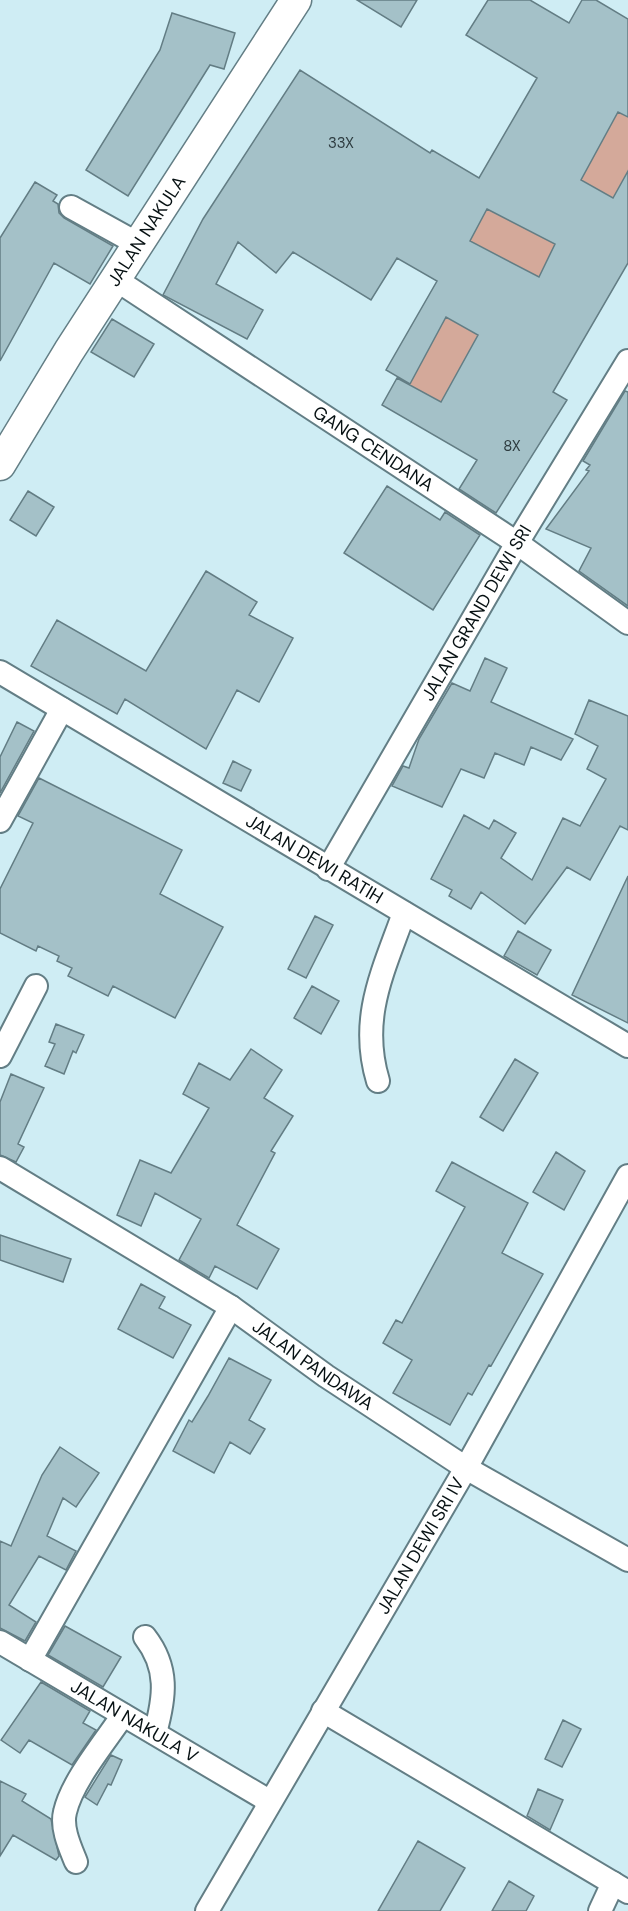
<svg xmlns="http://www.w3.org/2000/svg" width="628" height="1911" font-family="'DM Sans',sans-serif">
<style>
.green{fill:#d4a99a}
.building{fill:#a4c1c8;stroke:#637d84;stroke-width:1.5;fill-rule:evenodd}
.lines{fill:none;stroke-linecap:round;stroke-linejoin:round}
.minor-casing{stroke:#637e85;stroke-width:26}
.major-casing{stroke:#637e85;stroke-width:33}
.minor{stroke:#fff;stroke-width:22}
.major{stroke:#fff;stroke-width:30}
.labels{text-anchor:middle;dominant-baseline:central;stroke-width:4.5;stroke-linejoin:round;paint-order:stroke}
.number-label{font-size:15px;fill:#2e3c40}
.street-label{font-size:18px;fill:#061012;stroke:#fff}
</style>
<rect width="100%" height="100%" fill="#cfedf4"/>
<!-- green -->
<path class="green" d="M618,112L628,117V171L613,198L581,180Z
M487,209L555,244L539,277L470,241Z
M446,317L478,335L441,402L409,385Z"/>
<!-- building -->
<path class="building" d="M357,0H417L401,27Z
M488,0H530L569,23L582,0H596L628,19V117L618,112L581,180L613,198L628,171V263L553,392L567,400L496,513L459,489L477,460L382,405L397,378L441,402L478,335L446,317L410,384L386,370L437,281L397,258L371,300L293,252L276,273L238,242L216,284L263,310L247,339L163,295L203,219L300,70L430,153L432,150L479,178L537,78L466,35ZM487,209L555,244L539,277L470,241Z
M172,13L235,33L224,69L210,65L128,196L86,170L160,50Z
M35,182L57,195L53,201L58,204L59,213L64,218L113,246L90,284L54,263L0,361V238Z
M112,319L154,344L134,377L91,352Z
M625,391L628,392V606L579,571L591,548L546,529L589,471L586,470L590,465L583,461Z
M387,486L440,520L445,512L480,535L433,610L344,553Z
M28,491L54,507L36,536L10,520Z
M206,571L257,602L249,615L293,638L259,702L237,690L206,749L125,699L117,714L31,666L57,620L146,671Z
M485,658L507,668L491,702L573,739L561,760L531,747L524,765L495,753L484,778L461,769L442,807L392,786L403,766L409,768L419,739L452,683L470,691Z
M589,700L628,716V830L620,826L590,880L567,867L525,924L481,892L471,909L449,896L452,890L431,879L464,815L489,829L494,820L516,833L501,858L532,880L563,818L580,826L606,779L587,769L598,746L575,734Z
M17,722L34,731L0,793V757Z
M233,761L251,770L241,791L223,783Z
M39,778L182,850L160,894L223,927L175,1018L113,986L108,996L68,976L72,968L57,961L59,956L38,946L36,951L0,933V889L33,823L18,816Z
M628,876V1023L572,995Z
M315,916L333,925L306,978L288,969Z
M518,931L551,950L537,975L504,956Z
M312,986L339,1001L321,1034L294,1018Z
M56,1024L84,1035L76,1053L73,1051L64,1074L45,1066L55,1044L49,1042Z
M251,1049L282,1070L264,1098L293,1116L271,1151L275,1153L237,1225L279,1249L257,1289L215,1266L209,1278L179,1260L201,1219L155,1193L141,1226L117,1215L140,1160L171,1173L209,1108L183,1094L199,1063L230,1080Z
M515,1059L538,1073L503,1131L480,1117Z
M11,1074L44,1088L18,1144L24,1147L16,1162L0,1155V1102Z
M556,1152L585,1171L564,1210L533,1192Z
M452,1162L528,1203L502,1253L543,1274L491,1366L489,1365L472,1395L468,1393L450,1425L393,1393L412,1360L383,1343L396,1320L402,1323L465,1207L436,1191Z
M0,1235L71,1259L63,1282L0,1260Z
M141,1284L165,1297L159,1308L191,1325L173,1358L118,1329Z
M229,1358L271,1380L249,1420L265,1429L250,1454L230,1442L214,1473L173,1451L189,1420L192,1422L208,1396Z
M60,1447L99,1473L76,1507L63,1498L47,1536L76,1551L66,1570L39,1556L9,1605L36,1622L25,1641L0,1628V1541L11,1546L42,1475Z
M65,1626L121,1657L103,1687L48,1655Z
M41,1682L90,1711L83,1723L96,1730L72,1765L29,1740L20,1753L1,1740Z
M563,1720L581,1729L562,1767L545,1759Z
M111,1755L122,1760L111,1785L108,1784L97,1805L85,1797Z
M0,1781L26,1794L22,1801L51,1819L59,1856L56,1860L13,1835L0,1856Z
M538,1789L563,1800L550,1830L527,1816Z
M418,1841L465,1868L440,1911H378Z
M509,1881L534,1896L526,1911H492Z"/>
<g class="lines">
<!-- minor casing -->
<g class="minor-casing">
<g id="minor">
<path d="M71,207L138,244"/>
<path id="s1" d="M115,279L517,543L628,623"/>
<path id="s2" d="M0,672L628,1046"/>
<path d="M0,821L62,709"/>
<path id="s3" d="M328,869L517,543L628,361"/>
<path d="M0,1056L36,986"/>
<path d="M378,1081C359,1018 383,972 404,913"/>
<path id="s4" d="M0,1168L231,1307L326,1376L466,1468L628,1560"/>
<path d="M145,1637C169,1668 165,1697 155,1733"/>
<path id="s5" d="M0,1642L269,1801"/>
<path d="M30,1660L231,1307"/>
<path d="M323,1711L628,1892"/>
<path d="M76,1862C70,1847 61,1828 65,1812C72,1781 105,1742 123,1715"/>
<path id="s6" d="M207,1911L466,1468L628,1176"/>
<path d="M600,1911L613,1883"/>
</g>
</g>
<!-- major casing -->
<g class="major-casing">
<g id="major">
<path id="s7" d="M0,465L69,351L296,0"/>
</g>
</g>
<!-- minor -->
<use href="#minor" class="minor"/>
<!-- major -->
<use href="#major" class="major"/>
</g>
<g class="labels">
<!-- number labels -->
<g class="number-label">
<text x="341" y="143">33X</text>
<text x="512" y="446">8X</text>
</g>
<!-- street labels -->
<g class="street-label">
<text stroke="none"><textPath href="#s7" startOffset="276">JALAN NAKULA</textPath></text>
<text stroke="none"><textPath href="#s1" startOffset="309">GANG CENDANA</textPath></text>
<text stroke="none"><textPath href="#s3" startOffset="296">JALAN GRAND DEWI SRI</textPath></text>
<text stroke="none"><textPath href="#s2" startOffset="366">JALAN DEWI RATIH</textPath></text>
<text stroke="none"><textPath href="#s4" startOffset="370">JALAN PANDAWA</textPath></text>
<text stroke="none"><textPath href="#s6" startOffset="423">JALAN DEWI SRI IV</textPath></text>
<text stroke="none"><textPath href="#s5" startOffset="156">JALAN NAKULA V</textPath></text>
</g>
</g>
</svg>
